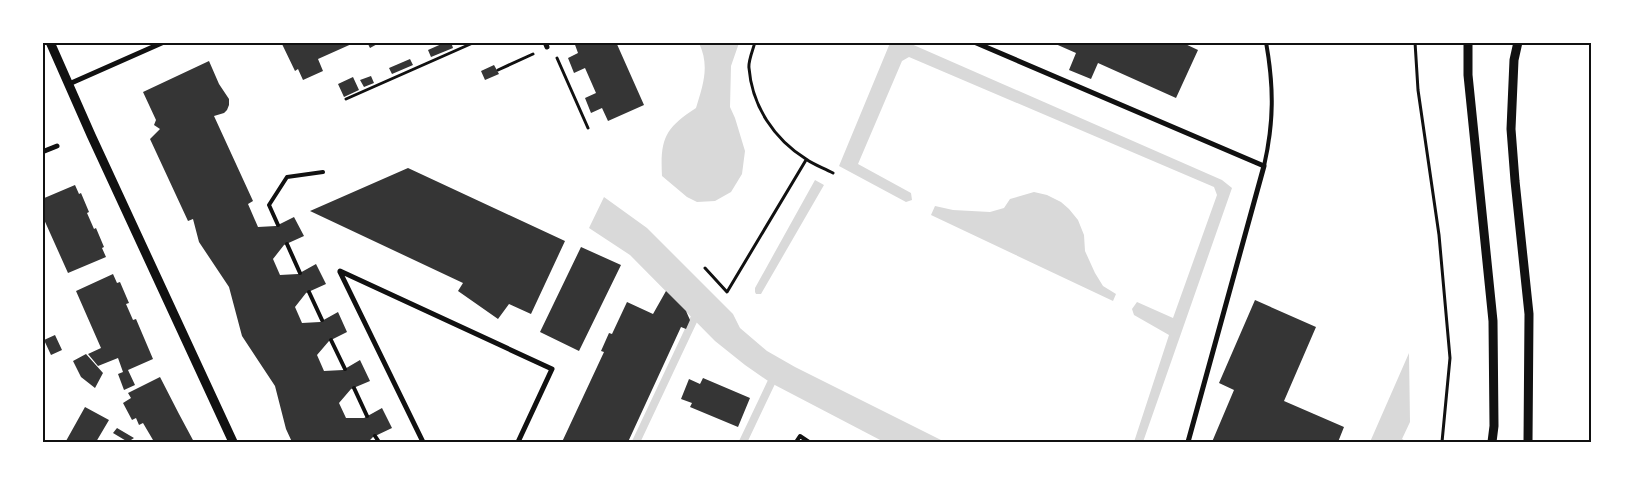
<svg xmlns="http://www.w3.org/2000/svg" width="1634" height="485" font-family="Inter,sans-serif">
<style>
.water{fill:#d9d9d9}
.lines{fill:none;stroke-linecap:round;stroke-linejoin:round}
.stream{stroke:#d9d9d9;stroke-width:8}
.building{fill:#353535}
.path{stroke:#111;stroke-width:3}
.service{stroke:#111;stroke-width:4}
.minor{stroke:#111;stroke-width:5}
.tertiary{stroke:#111;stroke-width:9}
.neatline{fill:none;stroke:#111;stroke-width:2}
</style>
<rect width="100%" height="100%" fill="#fff"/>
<!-- water -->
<path class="water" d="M699,43H739L731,66L730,107L735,118L745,151L742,174L731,192L715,201L697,202L687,197L662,176C660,139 665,128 696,108C703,85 710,66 699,43Z
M890,43H909L1222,180L1232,188L1143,442H1134L1169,335L1134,315L1132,309L1137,302L1173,318L1217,195L1214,187L909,57L902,61L858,164L911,193L912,200L906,202L839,166Z
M815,180L824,185L761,294H756L755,292V288Z
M1034,192L1047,195L1061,202L1069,209L1078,220L1084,235L1085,251L1095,273L1103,286L1116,294L1113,301L931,215L935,206L953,210L990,212L1004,208L1010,199Z
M604,197L647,228L733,314L740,328L767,351L795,367L945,442H884L771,383L745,365L715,341L630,255L589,228Z
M1409,353L1410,422L1402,439L1407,442H1370Z"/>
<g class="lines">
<!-- stream -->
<path class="stream" d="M636,442L694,319
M743,442L771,383"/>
</g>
<!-- building -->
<path class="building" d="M286,42H356L318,59L323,71L303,80L298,69L295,71L282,44Z
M367,42H381L370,48Z
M446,42H451L453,48L431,57L428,50Z
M574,42H616L644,105L608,121L602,108L591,113L585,98L596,93L585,68L574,73L568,58L578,53Z
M1051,42H1181L1198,50L1176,98L1098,63L1091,79L1069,70L1076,53Z
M410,59L413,65L392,74L389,68Z
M209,61L219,84L229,99V105L227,110L224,113L214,116L253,201L248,204L258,227L276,226L294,217L304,236L284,245L273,259L280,275L298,274L316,264L326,284L306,293L295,307L302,323L320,322L338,312L347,332L329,341L317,355L324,371L343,370L360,360L370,381L351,389L339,403L346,418H364L382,408L392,428L373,437L368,442H292L286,429L275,386L242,336L229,287L199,242L193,219L188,221L150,139L160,129L154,125L156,120L143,92Z
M494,65L499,74L485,80L481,71Z
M371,76L374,83L364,87L360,80Z
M353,77L359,90L344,97L338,84Z
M408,168L565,241L531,314L509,304L498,319L458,291L463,283L310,211Z
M75,185L79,194L81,193L89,212L87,213L94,229L96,228L104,247L102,248L106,257L68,273L42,215V199Z
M581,247L621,265L579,351L540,332Z
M113,274L117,283L120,282L129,303L126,304L133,320L136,319L153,359L128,370L135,385L124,390L118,374L123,372L118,358L98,366L88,354L101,348L76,291Z
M666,291L686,311L690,320L686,329L681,327L628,442H562L604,352L601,351L609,333L612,334L627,302L653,314Z
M1255,300L1316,327L1284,401L1344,427L1338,442H1212L1234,390L1219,383Z
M55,335L62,350L51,355L44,340Z
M86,354L103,373L95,388L81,377L73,361Z
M160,377L179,414L194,442H148L153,440L143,423L139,425L136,418L132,420L123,403L131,398L128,393Z
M703,378L750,398L738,427L690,407L692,403L681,399L689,379L700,384Z
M85,407L109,420L96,442H63L66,441Z
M117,428L134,438L128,442L113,433Z"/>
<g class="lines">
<!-- path -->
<path class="path" d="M755,42C753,50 748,61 749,68C752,106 774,139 806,159C814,165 824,168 833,173
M1415,42L1418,90L1439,235L1450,358L1442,442
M557,58L588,128
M498,70L533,54
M346,99L475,42
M705,268L727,292L806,160"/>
<!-- service -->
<path class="service" d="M1264,166C1274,122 1274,87 1266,42
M278,225L269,205L287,177L323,172
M287,244L300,273
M309,292L322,320
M331,340L345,369
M354,388L367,416
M375,436L379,442
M796,442L800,436L809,442"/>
<!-- minor -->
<path class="minor" d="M545,42L547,47
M974,42L1264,166L1188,442
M69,84L164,42
M42,152L57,146
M340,271L552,369L518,442
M340,272L423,442"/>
<!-- tertiary -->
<path class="tertiary" d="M50,42L91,135L233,442
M1468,42V75L1493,321L1494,426L1492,442
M1518,42L1514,60L1511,129L1515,181L1529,314L1528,442"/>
</g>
<!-- border -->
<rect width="1634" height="485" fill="none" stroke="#ffffff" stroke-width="88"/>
<rect x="44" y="44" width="1546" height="397" class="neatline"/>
</svg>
